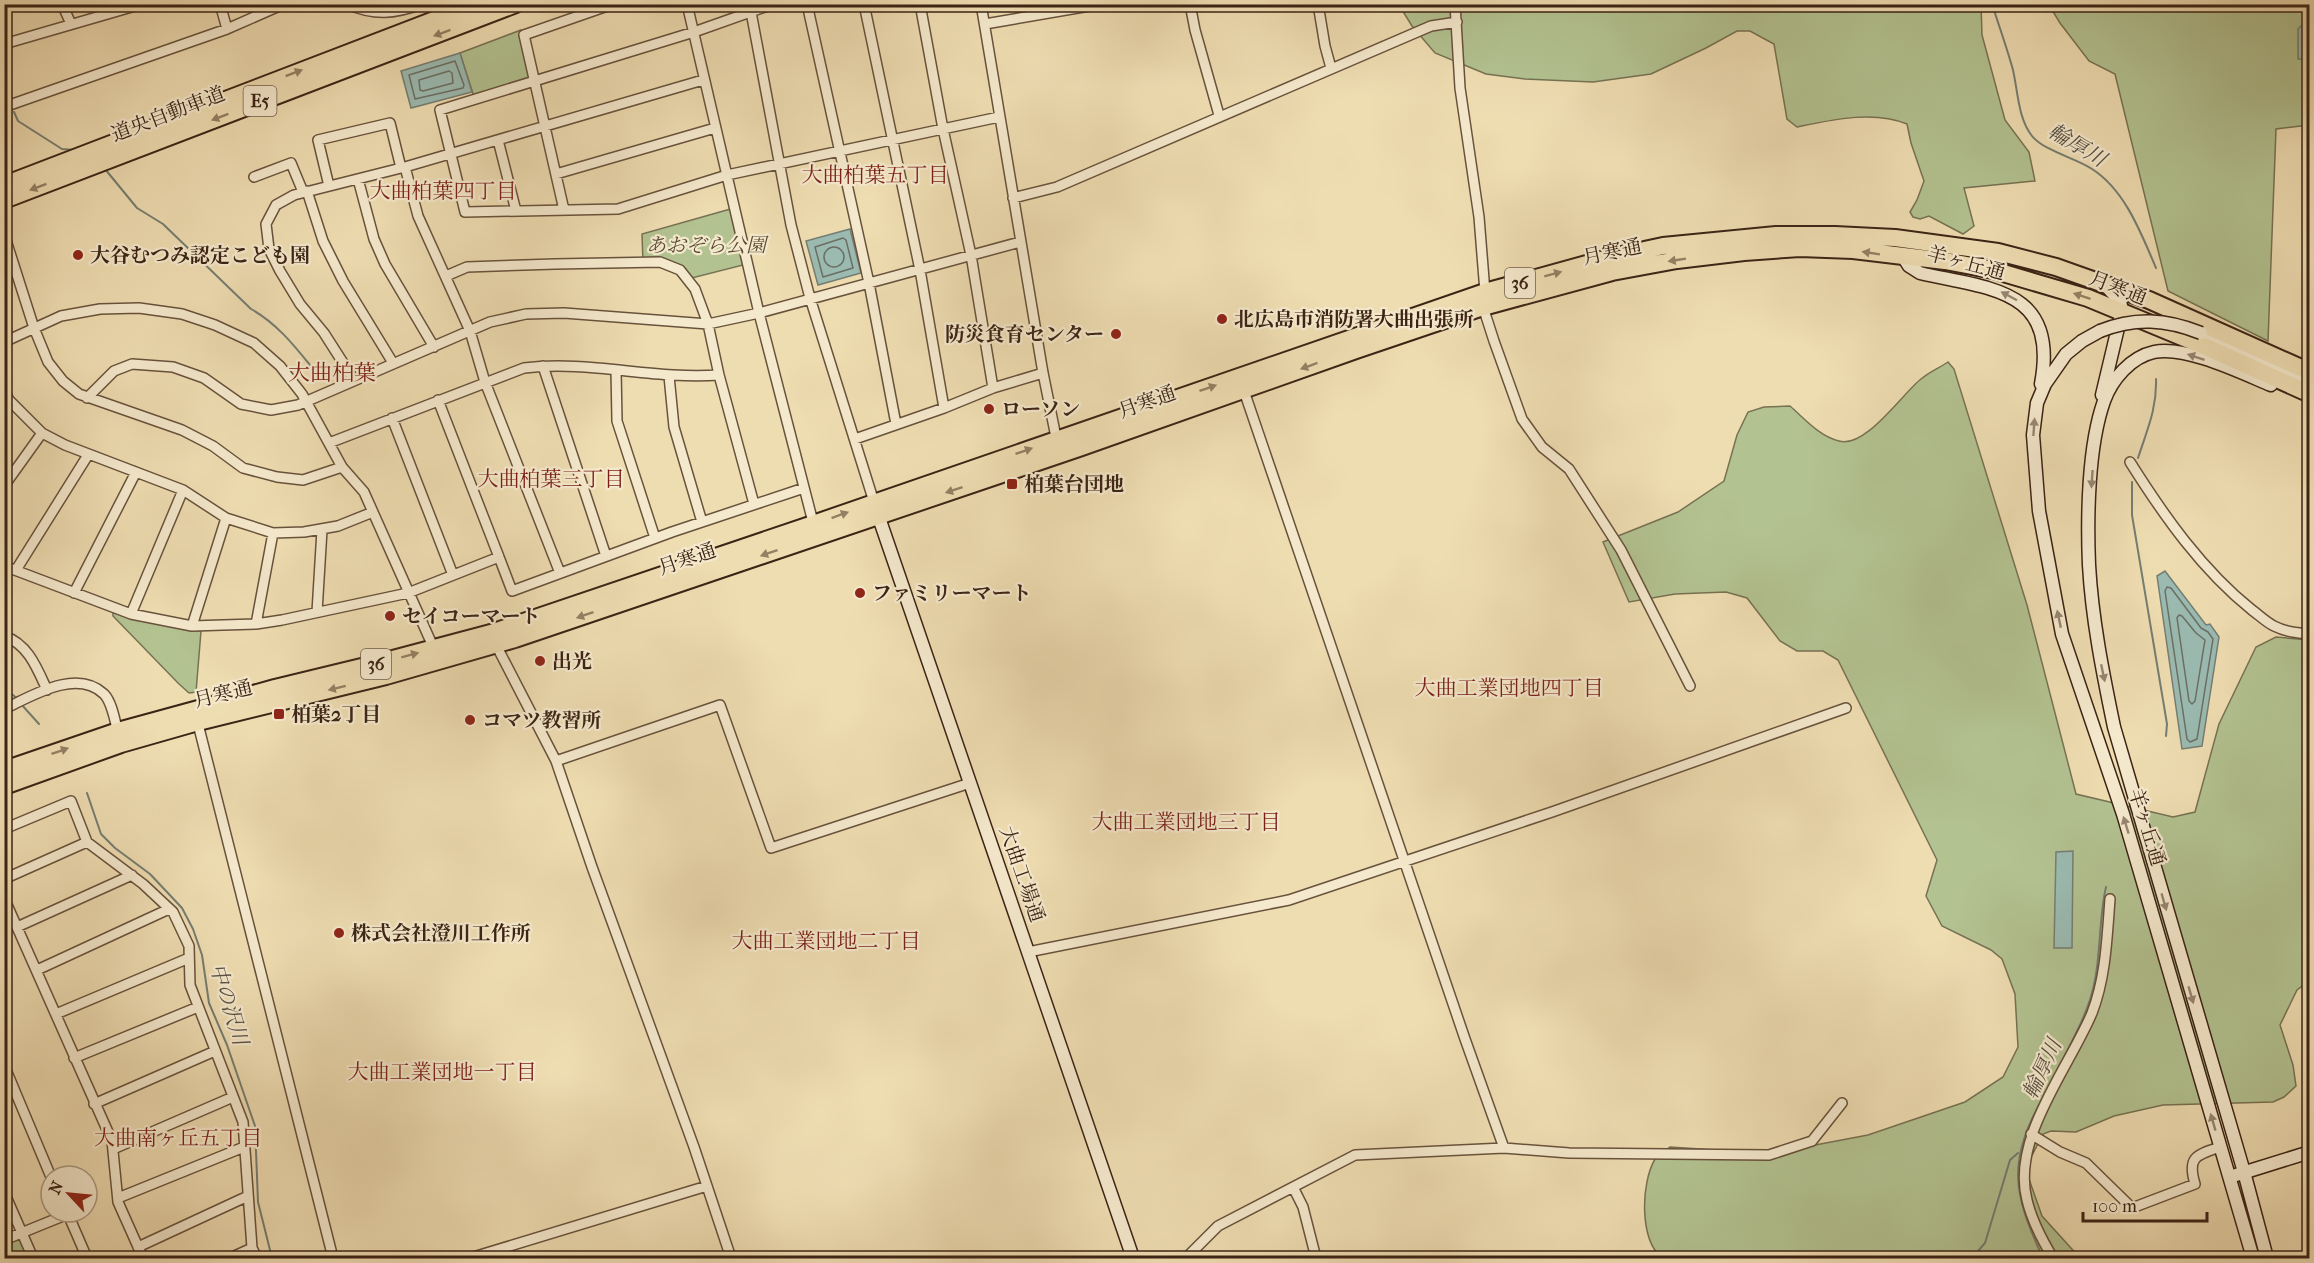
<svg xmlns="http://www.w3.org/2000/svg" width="2314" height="1263" font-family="'IM FELL French Canon','Noto Serif JP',serif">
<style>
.green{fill:#b3c291;stroke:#777253;stroke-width:1.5}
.water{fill:#9bbbb2;stroke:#757e73;stroke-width:1.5}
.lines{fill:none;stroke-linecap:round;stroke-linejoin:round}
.shore{stroke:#6b6f64;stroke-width:1.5}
.stream{stroke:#757e73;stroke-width:2}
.street-casing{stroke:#68523c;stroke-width:12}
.secondary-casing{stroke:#3b2315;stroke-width:15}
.highway-casing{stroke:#3b2315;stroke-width:20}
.street{stroke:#f5e9cd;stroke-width:9}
.secondary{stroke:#f5e9cd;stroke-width:12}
.highway{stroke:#efddb2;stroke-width:16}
.secondary-bridge-casing{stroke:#3b2315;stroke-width:15;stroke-linecap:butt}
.secondary-bridge{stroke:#f5e9cd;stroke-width:12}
.oneway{fill:#958064}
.oneway2{fill:#988671}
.poi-dot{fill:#8f2418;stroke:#f5e9cd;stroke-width:2}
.labels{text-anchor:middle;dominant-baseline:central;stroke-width:4.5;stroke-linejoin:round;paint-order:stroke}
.shield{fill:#f5e9cd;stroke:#735e4c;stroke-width:1.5}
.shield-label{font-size:18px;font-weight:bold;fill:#3b2315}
.street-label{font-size:20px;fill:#3b2315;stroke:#f5e9cd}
.park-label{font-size:20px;font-style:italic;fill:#594b34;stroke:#f5e9cd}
.poi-label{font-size:20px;font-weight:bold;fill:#3b2315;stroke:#f5e9cd;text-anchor:start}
.water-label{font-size:21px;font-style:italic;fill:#585144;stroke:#f5e9cd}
.neighbourhood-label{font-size:21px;fill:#7a1f14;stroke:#f5e9cd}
.quarter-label{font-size:22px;fill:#7a1f14;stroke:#f5e9cd}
</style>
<rect width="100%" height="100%" fill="#efddb2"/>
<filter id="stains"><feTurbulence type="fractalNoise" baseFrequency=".00333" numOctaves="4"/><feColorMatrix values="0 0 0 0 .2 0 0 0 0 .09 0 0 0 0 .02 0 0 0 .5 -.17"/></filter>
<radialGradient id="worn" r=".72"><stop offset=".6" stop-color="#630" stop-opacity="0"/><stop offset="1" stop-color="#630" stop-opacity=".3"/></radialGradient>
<!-- green -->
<path class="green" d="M1399,5H1981L1982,35L2005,120L2029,152L2035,181L1964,188L1974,226L1963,234L1929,216L1920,219L1913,217L1910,212L1917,200L1924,181L1911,143L1907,124C1873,110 1831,120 1797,127L1787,119L1774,44L1750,31H1737L1706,48L1651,74L1593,82L1525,79L1486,74L1435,53L1412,26Z
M2049,5H2309V125L2276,129L2268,341L2168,291L2115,74L2089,61L2060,23Z
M521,30L524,35L534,82L475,100L460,53Z
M734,208L747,264L688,279L680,270L643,263L642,234Z
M1948,362L1954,369L2027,605L2076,794L2173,817L2195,812L2219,724L2256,647L2276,637L2309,640V981L2297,990L2280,1025L2293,1065L2296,1086L2284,1097L2273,1102L2163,1105L2114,1116L2076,1132L2051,1131L2043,1134L2028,1163L2029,1179L2042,1216L2080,1258H1662C1639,1239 1641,1183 1655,1159C1658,1154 1666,1150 1670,1147L1747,1152L1794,1149L1868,1135L1965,1102L2003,1077L2018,1047L2015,994L2002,959L1991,950L1942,926L1926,896L1937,860L1838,660L1823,651H1797L1780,641L1747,598L1726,592L1675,594L1629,602L1603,542L1678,512L1724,481L1737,435L1748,412L1764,407L1790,406C1805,419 1819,436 1839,441C1865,449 1902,394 1921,379C1929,372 1939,368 1948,362Z
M113,611L143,621L201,631L196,692L189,693L178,683L113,616Z
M22,1233L33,1258H5V1240Z"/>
<!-- water -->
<path class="water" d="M2309,18V59H2298V29Z
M460,53L472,92L411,108L401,71Z
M850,229L861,273L818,285L806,241Z
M2165,571L2206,625L2210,624L2219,637L2202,746L2182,749L2157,576Z
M2073,851L2072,948H2054L2056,852Z"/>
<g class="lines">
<!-- shore -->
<path class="shore" d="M455,61L464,85L463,88L415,99L409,75Z
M449,71L452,73L453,83L423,91L420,90L419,80Z
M843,238L846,240L853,268L823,277L815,247Z
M824 257a10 10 0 1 1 20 0a10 10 0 1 1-20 0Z
M2167,587L2171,588L2201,628L2208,632L2213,639L2197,739L2190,742L2187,739L2165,591Z
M2179,615L2182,616L2196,633L2205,640L2195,701L2192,704L2189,701L2177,618Z"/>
<!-- stream -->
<path class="stream" d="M1992,4C1999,26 2007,48 2013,70C2018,92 2018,118 2032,136C2044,151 2076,158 2092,169C2125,190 2141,233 2156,268
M4,90L7,99
M14,112L18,121L62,149L74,150
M105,169L137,208L163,224L251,309C276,323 293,344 310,365
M2138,458C2147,430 2157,409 2156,379
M2132,482V515L2167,724L2166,736
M4,688L18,699
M21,704L39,724
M87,793L101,834L115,848L150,874L182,908L193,929L202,955L209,1003L227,1045L255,1126L258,1202L272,1258
M2053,1079C2068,1047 2089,1015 2095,980C2101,949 2099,918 2106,887
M1972,1258L1985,1243L2010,1160L2018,1153
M2043,1258C2012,1191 2007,1161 2045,1094"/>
<!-- street casing -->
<g class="street-casing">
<path id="street" d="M62,4L71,24
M220,4L227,29
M347,4C375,16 394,14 422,4
M687,4L759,313L814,526
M773,4L694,32L440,110L465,212L618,209L727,175L999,117
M807,4L869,283L896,424
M864,4L920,270L944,408
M920,4L943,129L971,255L993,388
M981,4L1043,373L1057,442
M1190,4L1195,30L1219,115
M1318,4L1325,46L1331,68
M1455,4L1460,88L1479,217L1485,292L1483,307L1494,341L1522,419L1542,447L1569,469L1621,550L1690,686
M751,12L791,225L810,298L874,502
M985,24L1101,4
M4,44L142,4
M4,107L227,29L284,4
M498,140L516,211
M405,167L418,216L470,331L485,382L560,573
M556,174L715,128
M254,177L291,163L303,192
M358,179L374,239L385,264L434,347
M329,186L318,140L390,123L401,168
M307,191L323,241L343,281L393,363
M1013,198L1057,187L1431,26L1457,22
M564,210L524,35L613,4
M4,234L34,328L48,362L63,381L79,394L182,430L213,446L243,468L277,477L303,480L342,467
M446,276L467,267L555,264L660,262L680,270L695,289L708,324L719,375L754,504
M4,342L61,316L100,309L139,308L182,314L215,325L254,343L280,366L302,394L342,467L364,492L435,651
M543,366L606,556
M616,370L617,421L655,538
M669,376L674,427L702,522
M354,380L324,333L300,304L280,271L269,249L266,224L276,205L294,195L405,167L703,80
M1243,388L1465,1039L1504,1148
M4,390L9,400L42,433L65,445L183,490L226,518L273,533L304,532L338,526L373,512
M87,398L114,371L132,364L173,367L204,378L241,404L271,410L298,405L490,322L526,314L564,313L708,324L759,313L1020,242
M438,400L499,557
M392,418L453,575
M855,439L944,408L993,388L1043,373
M329,443L524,368C589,360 654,380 719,375
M2130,462C2164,516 2202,570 2252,610C2259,615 2266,622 2274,626C2286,632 2297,633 2310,634
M4,486L42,433
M4,566L131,614L192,626L223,625L256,624L282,620L408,593L499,557L512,591L672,532L804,488
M16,570L88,455
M74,593L136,472
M317,612L322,530
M131,614L183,490
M256,624L273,533
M192,626L226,518
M4,636C28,644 37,668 47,690
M494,641L556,761L592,867L694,1147L731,1258
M4,709C32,696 76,668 104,694C112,702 115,721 118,733
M197,720L333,1258
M556,761L720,705L771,848L970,783
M4,829L71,801L87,842L143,884L173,912L189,946L190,985L243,1122L252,1248L257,1258
M4,879L87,842
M4,898L112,1141L118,1202L143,1258
M17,927L132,875
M1028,952L1289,900L1552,812L1846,708
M37,970L169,909
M56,1014L189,958
M74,1058L198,1007
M4,1065L51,1177
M94,1104L215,1051
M2031,1134L2060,1152L2086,1163L2132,1208L2195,1184C2187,1157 2196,1155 2220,1147
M113,1149L233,1097
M1293,1187L1303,1207L1316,1258
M4,1192L33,1258
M118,1198L244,1147
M67,1212L87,1258
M4,1240L68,1214
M138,1247L248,1196
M230,1258L252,1248
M470,1258L707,1186
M1186,1258L1218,1226L1355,1155L1504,1148L1569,1153L1769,1155L1812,1141L1842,1103
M2053,1258C2042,1240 2032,1221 2027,1200C2011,1138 2069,1068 2092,1013C2106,977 2107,937 2110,899"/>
</g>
<!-- secondary casing -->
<g class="secondary-casing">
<path id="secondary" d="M1904,258L1909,266L1920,273C1989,289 2059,288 2041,384
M2100,331L2082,341L2066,354L2045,384L2037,403L2033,435L2039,511L2062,634L2123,814L2253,1258
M2201,333L2310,383
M2102,395L2122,311L2120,301L2106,286
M876,509L1133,1258
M2236,1175L2310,1152
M2267,1258L2244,1172L2114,727C2103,674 2092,619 2089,565C2087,517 2088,446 2104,401C2112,379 2131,357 2154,352C2185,345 2242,373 2271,385"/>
</g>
<!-- highway casing -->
<g class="highway-casing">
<path id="highway" d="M4,185L476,4
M4,200L516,4
M4,770L118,731L275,688L374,664L491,633L813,524L1485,292L1612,257L1663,246L1776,235H1835L1895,238L1998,252L2056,267L2149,300L2310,372
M4,786L121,744L198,722L386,676L515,639L1079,448L1356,350L1483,307L1612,272L1677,260L1744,252L1800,248L1853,250L1945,261L1993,270L2088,298L2204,346L2310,394"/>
</g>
<!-- street -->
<use href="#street" class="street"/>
<!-- secondary -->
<use href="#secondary" class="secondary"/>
<!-- highway -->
<use href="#highway" class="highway"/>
<!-- secondary-bridge casing -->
<g class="secondary-bridge-casing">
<path id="secondary-bridge" d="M2100,331C2135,317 2166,319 2201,333"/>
</g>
<!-- secondary-bridge -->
<use href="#secondary-bridge" class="secondary-bridge"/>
</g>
<!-- one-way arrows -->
<defs><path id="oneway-solid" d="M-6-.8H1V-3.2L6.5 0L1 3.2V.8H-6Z" transform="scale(1.5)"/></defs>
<g class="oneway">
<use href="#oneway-solid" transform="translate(442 33) rotate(160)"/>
<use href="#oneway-solid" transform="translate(294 73) rotate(-21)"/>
<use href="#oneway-solid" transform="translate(220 117) rotate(159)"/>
<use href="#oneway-solid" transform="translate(38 187) rotate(159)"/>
<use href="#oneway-solid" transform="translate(1871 253) rotate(-171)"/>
<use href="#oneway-solid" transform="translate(1677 260) rotate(171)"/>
<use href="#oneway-solid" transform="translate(1553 274) rotate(-15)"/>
<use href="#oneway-solid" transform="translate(2082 296) rotate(-162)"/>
<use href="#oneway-solid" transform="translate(1309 366) rotate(160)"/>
<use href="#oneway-solid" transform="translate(1208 388) rotate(-19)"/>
<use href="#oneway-solid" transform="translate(1024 451) rotate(-19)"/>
<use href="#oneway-solid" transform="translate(954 490) rotate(162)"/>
<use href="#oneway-solid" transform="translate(840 515) rotate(-20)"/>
<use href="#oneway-solid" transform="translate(769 553) rotate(161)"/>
<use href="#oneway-solid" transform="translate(585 615) rotate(161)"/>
<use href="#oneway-solid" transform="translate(410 655) rotate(-15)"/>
<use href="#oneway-solid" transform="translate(337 688) rotate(166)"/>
<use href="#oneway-solid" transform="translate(60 751) rotate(-19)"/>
</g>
<g class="oneway2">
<use href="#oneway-solid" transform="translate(2009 296) rotate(-152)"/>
<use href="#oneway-solid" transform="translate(2196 357) rotate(-162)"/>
<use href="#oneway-solid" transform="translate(2034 427) rotate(-86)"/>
<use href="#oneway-solid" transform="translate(2092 479) rotate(94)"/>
<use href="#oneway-solid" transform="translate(2059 619) rotate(-102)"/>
<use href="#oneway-solid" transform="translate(2103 673) rotate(78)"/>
<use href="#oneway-solid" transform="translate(2126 825) rotate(-107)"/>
<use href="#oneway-solid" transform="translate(2164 902) rotate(74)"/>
<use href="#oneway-solid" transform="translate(2191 995) rotate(74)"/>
<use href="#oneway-solid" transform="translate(2213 1122) rotate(-106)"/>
</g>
<!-- markers -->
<g class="poi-dot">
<circle cx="78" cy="255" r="6"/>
<circle cx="1222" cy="319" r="6"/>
<circle cx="1116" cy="334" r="6"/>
<circle cx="989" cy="409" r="6"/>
<rect x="1006" y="478" width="12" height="12" rx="3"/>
<circle cx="860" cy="593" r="6"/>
<circle cx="390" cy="616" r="6"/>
<circle cx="540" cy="661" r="6"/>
<rect x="273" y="708" width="12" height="12" rx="3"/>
<circle cx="470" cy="720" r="6"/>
<circle cx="339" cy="933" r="6"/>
</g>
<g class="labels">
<!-- shield labels -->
<g class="shield">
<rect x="243.5" y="86" width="33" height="30" rx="4.5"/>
<rect x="1505" y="268" width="30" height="30" rx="4.5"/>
<rect x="361" y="649" width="30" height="30" rx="4.5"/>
</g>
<g class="shield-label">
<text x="260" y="101">E5</text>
<text x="1520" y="283">36</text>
<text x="376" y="664">36</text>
</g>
<!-- street labels -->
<g class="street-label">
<text transform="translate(168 114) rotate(-21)">道央自動車道</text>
<text transform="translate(1612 252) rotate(-12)">月寒通</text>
<text transform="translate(1966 263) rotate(15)">羊ヶ丘通</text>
<text transform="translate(2118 288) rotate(21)">月寒通</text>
<text transform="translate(1147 402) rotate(-20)">月寒通</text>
<text transform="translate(687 559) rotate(-19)">月寒通</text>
<text transform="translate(223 694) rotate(-14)">月寒通</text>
<text transform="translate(2147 827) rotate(73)">羊ヶ丘通</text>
<text transform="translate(1022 874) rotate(71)">大曲工場通</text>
</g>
<!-- park labels -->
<g class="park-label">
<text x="706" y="245">あおぞら公園</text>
</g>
<!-- poi labels -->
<g class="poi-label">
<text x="90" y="255">大谷むつみ認定こども園</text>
<text x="1234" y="319">北広島市消防署大曲出張所</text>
<text x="1104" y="334" text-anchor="end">防災食育センター</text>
<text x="1001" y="409">ローソン</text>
<text x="1024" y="484">柏葉台団地</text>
<text x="872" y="593">ファミリーマート</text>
<text x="402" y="616">セイコーマート</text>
<text x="552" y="661">出光</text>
<text x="291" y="714">柏葉2丁目</text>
<text x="482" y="720">コマツ教習所</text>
<text x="351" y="933">株式会社澄川工作所</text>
</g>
<!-- water labels -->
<g class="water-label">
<text transform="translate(2077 145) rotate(31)">輪厚川</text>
<text transform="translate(229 1004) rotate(73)">中の沢川</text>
<text transform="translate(2042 1069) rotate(-65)">輪厚川</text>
</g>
<!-- neighbourhood labels -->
<g class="neighbourhood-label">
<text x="875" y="175">大曲柏葉五丁目</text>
<text x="443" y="191">大曲柏葉四丁目</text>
<text x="551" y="479">大曲柏葉三丁目</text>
<text x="1509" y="688">大曲工業団地四丁目</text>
<text x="1186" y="822">大曲工業団地三丁目</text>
<text x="826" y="941">大曲工業団地二丁目</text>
<text x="442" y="1072">大曲工業団地一丁目</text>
<text x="178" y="1138">大曲南ヶ丘五丁目</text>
</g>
<!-- quarter labels -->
<g class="quarter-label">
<text x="332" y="373">大曲柏葉</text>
</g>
</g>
<!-- margin -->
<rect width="2314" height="1263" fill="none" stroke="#efddb2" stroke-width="24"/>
<rect x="6" y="6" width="2302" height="1251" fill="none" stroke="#3b2315" stroke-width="3"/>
<rect x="12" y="12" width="2290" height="1239" fill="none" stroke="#3b2315" stroke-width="1.5"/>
<!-- north arrow -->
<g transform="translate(69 1194) rotate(296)"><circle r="28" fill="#f5e9cd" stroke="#ab9a83" stroke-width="1.5"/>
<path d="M0-4.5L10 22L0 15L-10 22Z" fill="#8f2418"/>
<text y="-9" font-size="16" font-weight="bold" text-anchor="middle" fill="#3b2315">N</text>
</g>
<!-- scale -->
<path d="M2083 1212v9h124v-9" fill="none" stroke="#3b2315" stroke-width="3"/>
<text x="2092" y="1212" font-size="18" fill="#3b2315" stroke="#f5e9cd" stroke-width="4.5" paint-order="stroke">100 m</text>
<rect width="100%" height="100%" filter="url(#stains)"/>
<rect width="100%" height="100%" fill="url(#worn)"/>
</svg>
